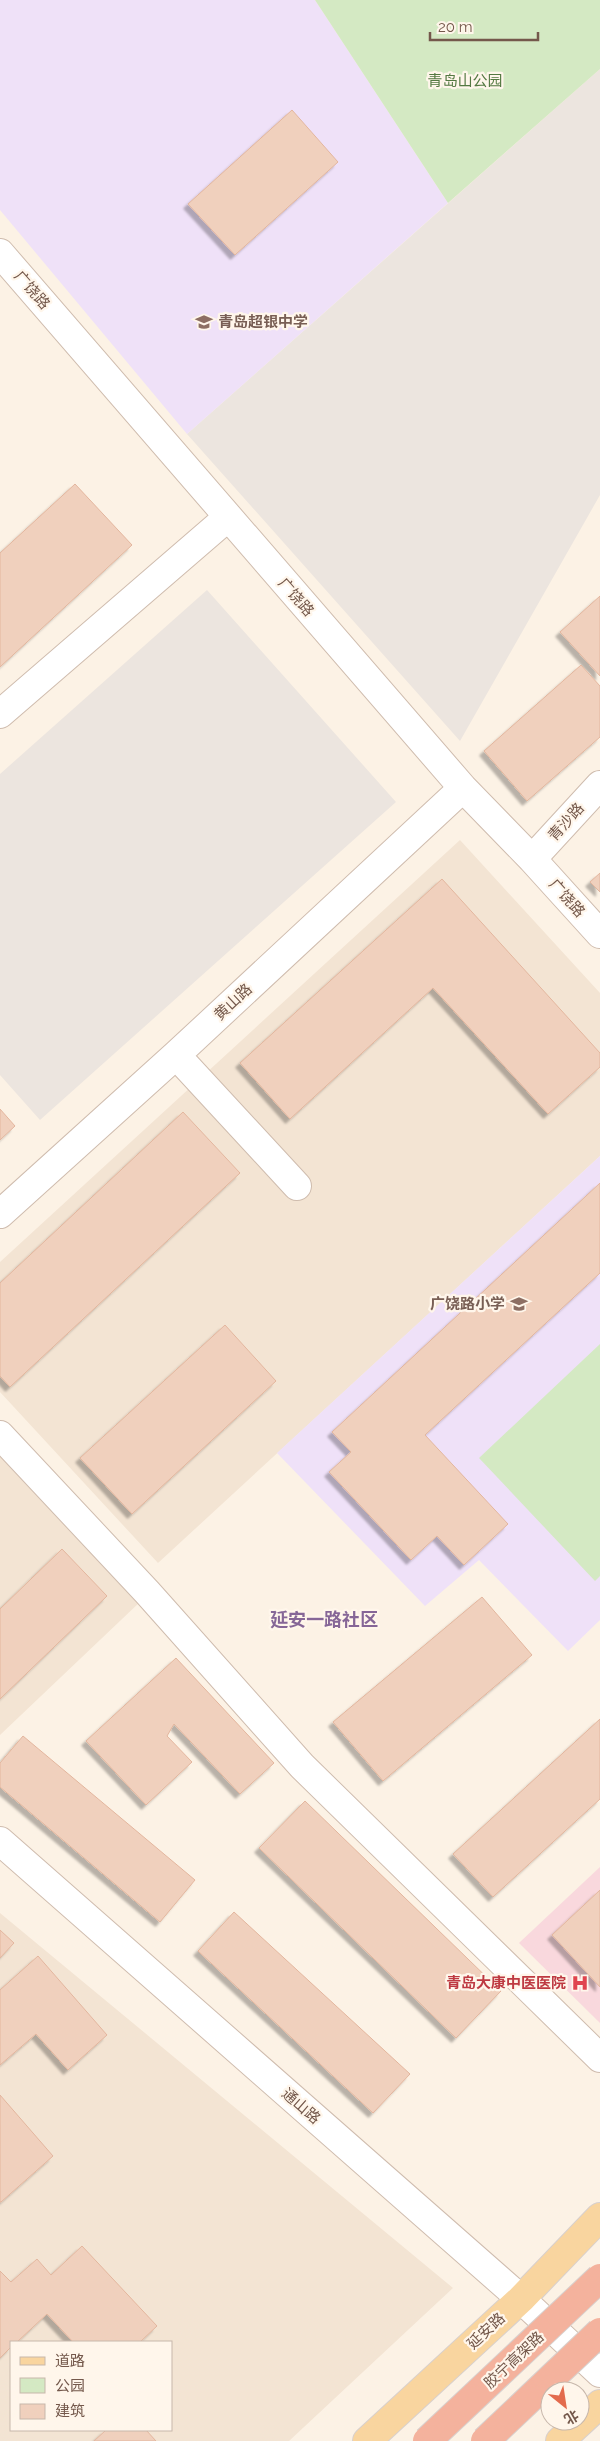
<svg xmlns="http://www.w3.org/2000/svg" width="600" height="2441" font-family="Raleway,'Noto Sans SC',sans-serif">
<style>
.residential{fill:#f3e4d3;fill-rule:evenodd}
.industrial{fill:#ece5df}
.education{fill:#efe1f8}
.medical{fill:#f9d8dd}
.green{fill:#d4e9c3}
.building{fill:#f0d0bd;stroke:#e3b69e;filter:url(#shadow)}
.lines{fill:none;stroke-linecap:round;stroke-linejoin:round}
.minor-casing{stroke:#cfbcae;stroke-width:30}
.major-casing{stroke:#d8d0cd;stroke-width:30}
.minor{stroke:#fff;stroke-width:28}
.major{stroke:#f9d59f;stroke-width:28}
.highway-bridge-casing{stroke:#d8d0cd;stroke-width:30;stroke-linecap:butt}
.highway-bridge{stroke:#f4b29d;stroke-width:28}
.labels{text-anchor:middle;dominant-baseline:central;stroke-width:4.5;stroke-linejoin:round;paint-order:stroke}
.park-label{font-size:15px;fill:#547942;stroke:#fff6eb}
.street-label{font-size:15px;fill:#74584b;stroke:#fff6eb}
.education-label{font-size:15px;font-weight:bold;fill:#785e54;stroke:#fff6eb;text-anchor:start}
.health-label{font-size:15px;font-weight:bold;fill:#be3a42;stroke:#fff6eb;text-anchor:end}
.quarter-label{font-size:18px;font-weight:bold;fill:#866697;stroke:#fff6eb}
</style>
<defs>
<filter id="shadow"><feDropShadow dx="-4.5" dy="4.5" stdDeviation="1" flood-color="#0004"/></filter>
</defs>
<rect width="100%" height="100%" fill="#fcf2e5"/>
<!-- residential -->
<path class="residential" d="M460,840L600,993V1156L158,1563L0,1392V1262Z
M0,1453L141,1601L0,1735Z
M0,1913L453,2288L289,2441H0ZM11,2342H171V2430H11Z"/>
<!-- industrial -->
<path class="industrial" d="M600,69V495L460,741L187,434Z
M207,590L396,802L40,1120L0,1075V774Z"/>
<!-- education -->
<path class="education" d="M0,0H315L448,203L187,434L0,210Z
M600,1156V1620L568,1651L479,1560L425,1606L277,1453Z"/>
<!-- medical -->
<path class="medical" d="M600,1867V2023L519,1943Z"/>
<!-- green -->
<path class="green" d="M315,0H600V69L448,203Z
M600,1344V1576L595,1581L479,1458Z"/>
<!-- building -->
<path class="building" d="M292,110L338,162L235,255L188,204Z
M75,484L132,545L0,667V553Z
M600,596V676L560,632Z
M581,665L600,686V737L527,801L484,751Z
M600,873V892L590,882Z
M442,879L600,1053V1067L548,1114L433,988L290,1119L240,1063Z
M0,1109L15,1126L0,1140Z
M183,1112L240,1173L10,1387L0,1376V1283Z
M600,1183V1273L425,1435L508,1524L464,1565L437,1536L411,1560L329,1472L351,1452L332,1432Z
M225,1325L276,1381L132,1514L80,1458Z
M62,1549L107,1596L0,1699V1609Z
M482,1597L532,1655L383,1781L333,1722Z
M176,1658L274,1763L240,1794L174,1724L167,1736L192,1762L146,1805L86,1741Z
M600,1719V1799L493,1897L453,1854Z
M23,1736L195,1880L160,1922L0,1787V1763Z
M305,1801L501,1991L456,2038L259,1848Z
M600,1890V1987L552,1935Z
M234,1912L410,2074L373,2113L198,1951Z
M0,1930L14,1943L0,1958Z
M38,1956L107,2035L68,2070L36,2034L0,2065V1990Z
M0,2095L53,2156L1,2202H0Z
M82,2246L157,2326L140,2342H73L47,2314L17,2342H11V2347L0,2358V2271L11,2282L37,2259L51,2275Z
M106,2430H146L156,2441H94Z"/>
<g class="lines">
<!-- minor casing -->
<g class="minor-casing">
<path id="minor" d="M0,253L463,788L532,859L600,934
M0,714L227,518
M532,859L600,785
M176,1055L297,1186
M0,1214L176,1055L463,788
M0,1435L147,1592L302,1766L600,2058
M0,1841L521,2299L600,2373"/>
</g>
<!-- major casing -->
<g class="major-casing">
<path id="major" d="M367,2441L521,2299L600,2217
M560,2441L600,2404"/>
</g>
<!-- minor -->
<use href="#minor" class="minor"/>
<!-- major -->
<use href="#major" class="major"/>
<!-- highway-bridge casing -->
<g class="highway-bridge-casing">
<path id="highway-bridge" d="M427,2441L600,2278
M485,2441L600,2332"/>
</g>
<!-- highway-bridge -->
<use href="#highway-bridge" class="highway-bridge"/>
</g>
<!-- icons -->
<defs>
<g id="school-bare" transform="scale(1.35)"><path d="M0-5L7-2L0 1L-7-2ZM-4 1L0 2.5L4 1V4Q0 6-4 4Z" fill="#8d6e63" stroke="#fff6eb" stroke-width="2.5" paint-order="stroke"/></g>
<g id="hospital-bare" transform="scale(1.35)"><path d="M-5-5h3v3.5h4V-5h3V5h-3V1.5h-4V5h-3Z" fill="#e0444e" stroke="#fff6eb" stroke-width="2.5" paint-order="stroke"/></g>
</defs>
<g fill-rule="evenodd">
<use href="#school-bare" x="204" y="322"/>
<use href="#school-bare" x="519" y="1304"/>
<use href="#hospital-bare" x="580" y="1983"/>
</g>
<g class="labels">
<!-- park labels -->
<g class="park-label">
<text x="465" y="81">青岛山公园</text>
</g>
<!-- street labels -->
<g class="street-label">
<text transform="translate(32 290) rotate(49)">广饶路</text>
<text transform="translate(296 597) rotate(49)">广饶路</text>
<text transform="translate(566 822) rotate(-48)">青沙路</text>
<text transform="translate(567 898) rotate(48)">广饶路</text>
<text transform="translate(233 1002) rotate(-43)">黄山路</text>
<text transform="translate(301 2106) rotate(41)">通山路</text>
<text transform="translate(486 2331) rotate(-43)">延安路</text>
<text transform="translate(514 2360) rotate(-43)">胶宁高架路</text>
</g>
<!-- education labels -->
<g class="education-label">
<text x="218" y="322">青岛超银中学</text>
<text x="505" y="1304" text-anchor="end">广饶路小学</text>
</g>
<!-- health labels -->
<g class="health-label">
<text x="566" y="1983">青岛大康中医医院</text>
</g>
<!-- quarter labels -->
<g class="quarter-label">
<text x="324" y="1619">延安一路社区</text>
</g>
</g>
<!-- legend -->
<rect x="10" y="2341" width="162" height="90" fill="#fff6eb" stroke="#c7b7ab"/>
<rect x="20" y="2357" width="25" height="8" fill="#f9d59f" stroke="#c7b7ab"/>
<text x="55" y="2366" font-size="15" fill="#74584b">道路</text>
<rect x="20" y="2378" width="25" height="15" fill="#d4e9c3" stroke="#c7b7ab"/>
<text x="55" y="2391" font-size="15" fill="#74584b">公园</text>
<rect x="20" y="2404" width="25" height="15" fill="#f0d0bd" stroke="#c7b7ab"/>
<text x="55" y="2416" font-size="15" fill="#74584b">建筑</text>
<!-- north arrow -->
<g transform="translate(565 2406) rotate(150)"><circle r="24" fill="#fff6eb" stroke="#c7b7ab"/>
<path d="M0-4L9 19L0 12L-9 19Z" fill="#e36b4d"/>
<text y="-8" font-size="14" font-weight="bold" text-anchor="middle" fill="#74584b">北</text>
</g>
<!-- scale -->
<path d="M430 32v8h108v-8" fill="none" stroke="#74584b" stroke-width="2.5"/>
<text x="438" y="32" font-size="15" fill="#74584b" stroke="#fff6eb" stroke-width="4" paint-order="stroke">20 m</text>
</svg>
